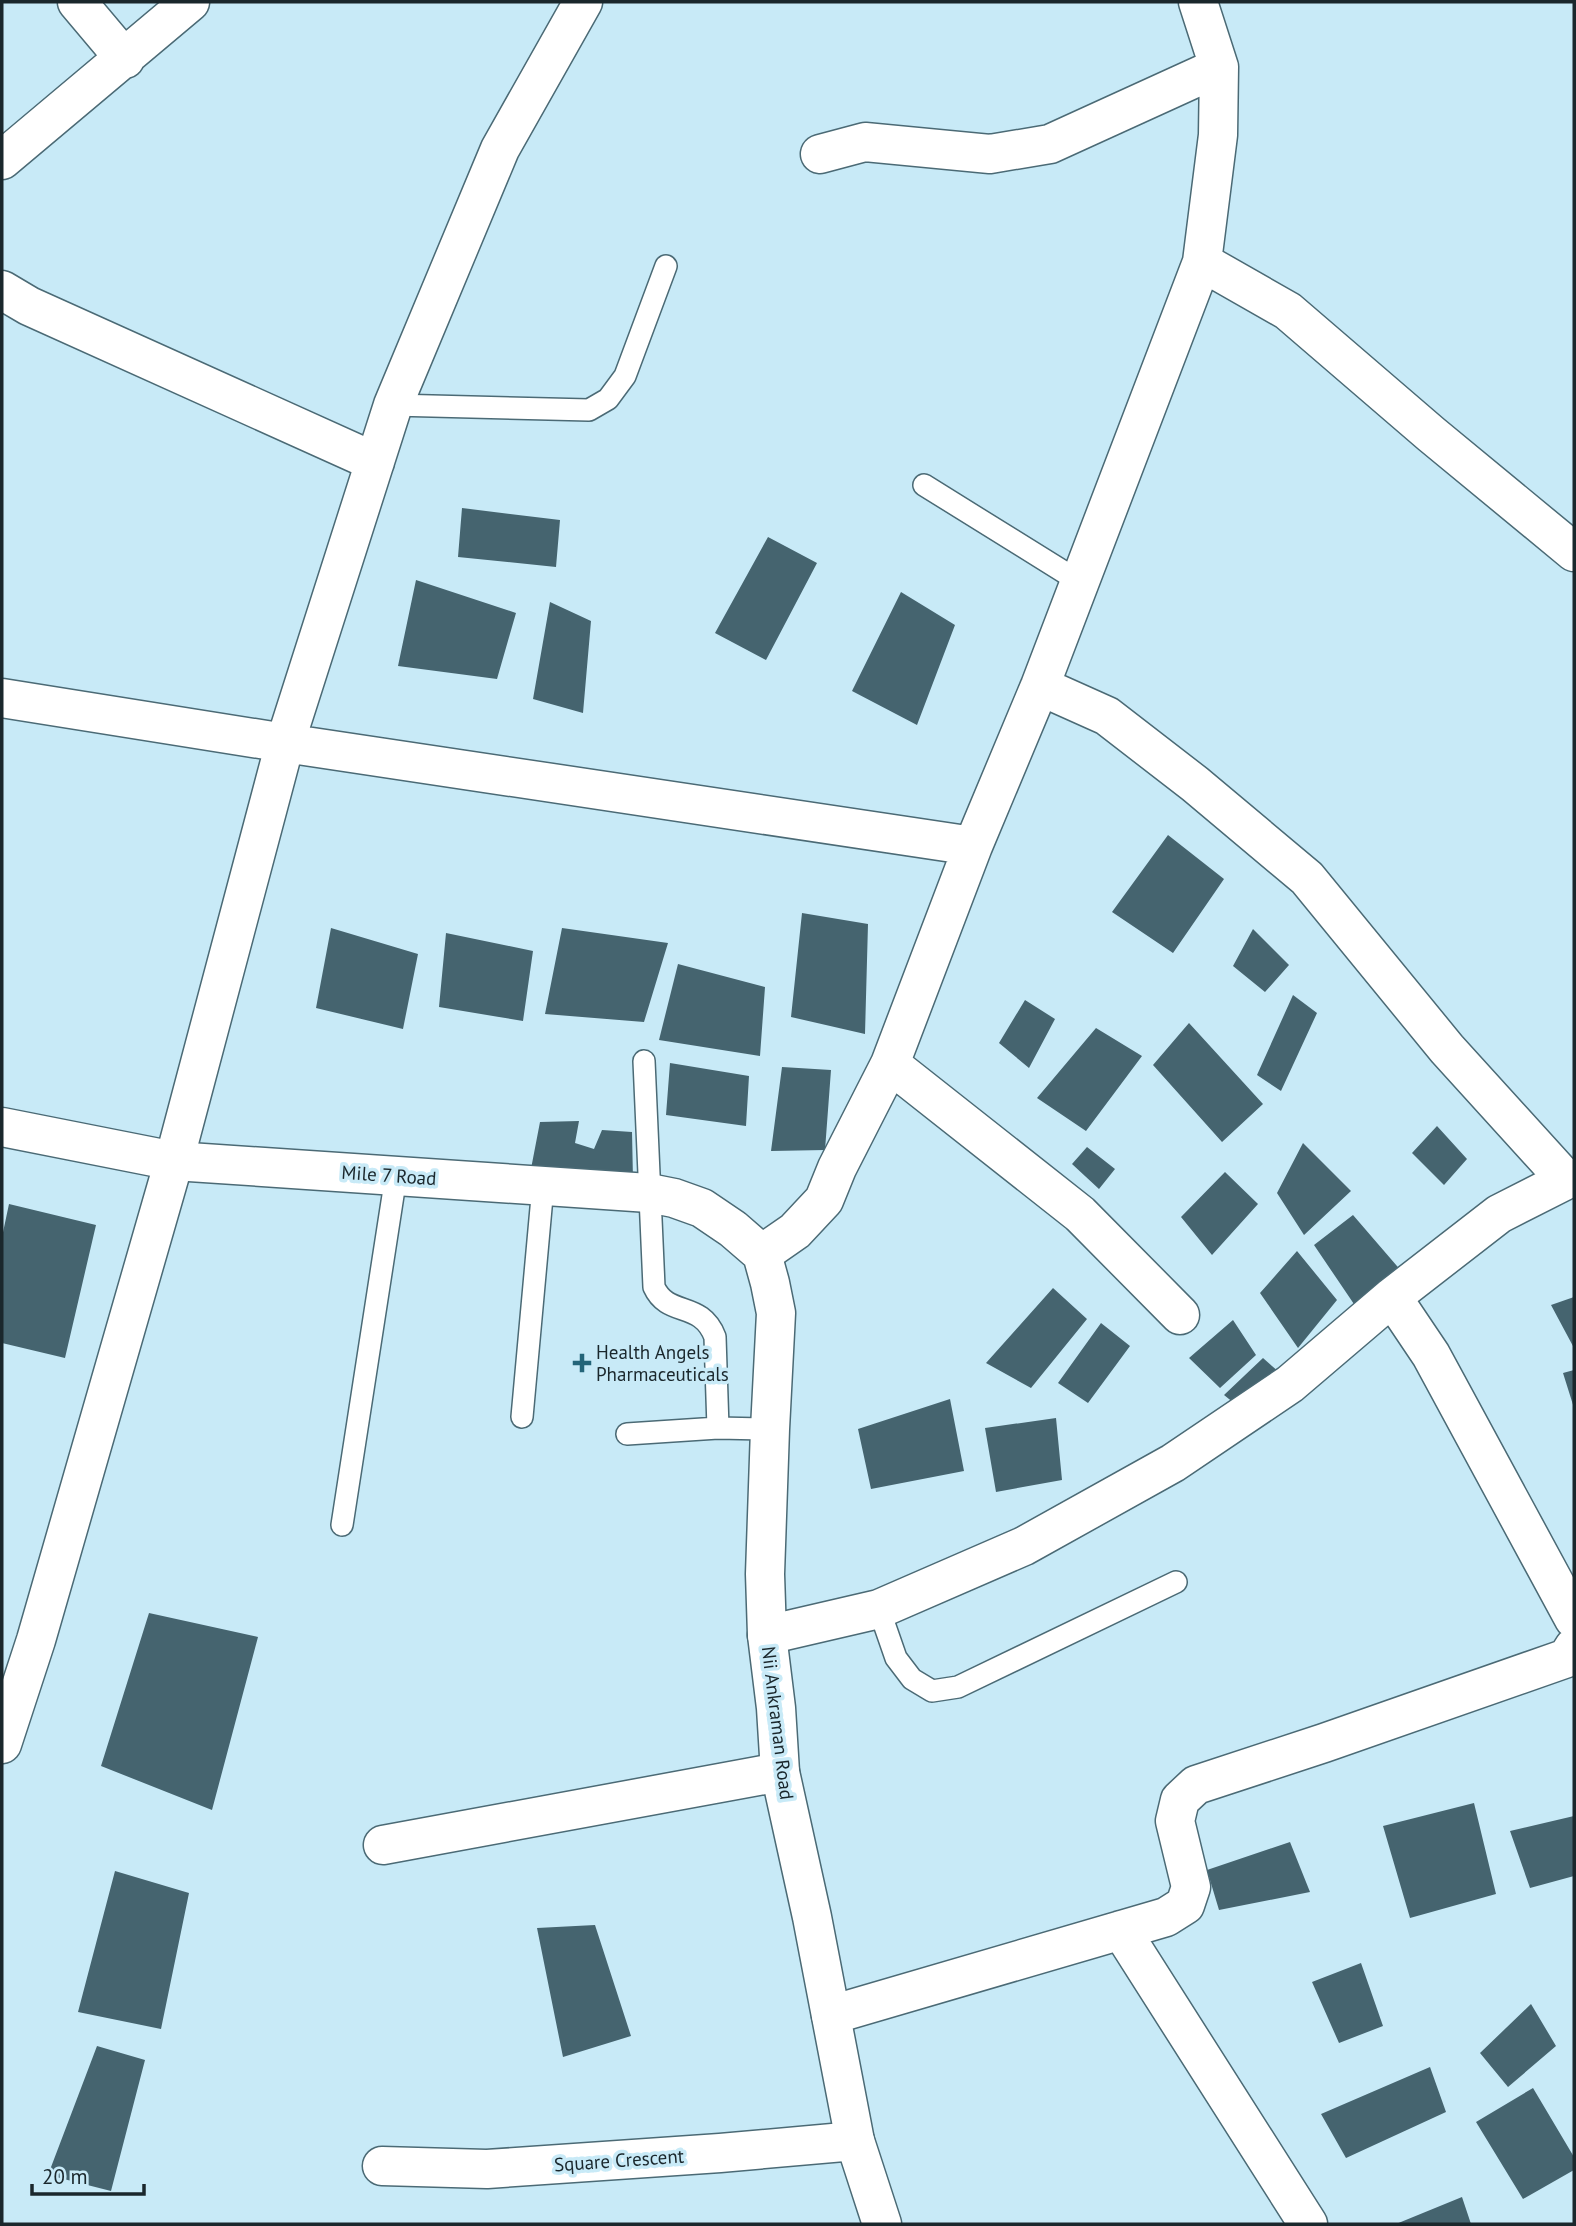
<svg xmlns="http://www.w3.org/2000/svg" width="1576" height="2226" font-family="'PT Sans',sans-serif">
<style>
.building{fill:#45646f}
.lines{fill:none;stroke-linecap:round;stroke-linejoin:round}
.service-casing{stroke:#4b6a75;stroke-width:24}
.minor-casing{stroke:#4b6a75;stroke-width:41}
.tertiary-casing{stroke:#4b6a75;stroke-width:41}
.service{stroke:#fff;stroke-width:21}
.minor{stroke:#fff;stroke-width:38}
.tertiary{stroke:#fff;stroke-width:38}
.poi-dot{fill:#246579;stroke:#c8eaf7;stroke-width:2.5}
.labels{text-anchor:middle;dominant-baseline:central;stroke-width:7;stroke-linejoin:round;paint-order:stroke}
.street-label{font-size:19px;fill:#1a272c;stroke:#c8eaf7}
.poi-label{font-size:19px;fill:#1a272c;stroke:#c8eaf7;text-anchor:start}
</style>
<rect width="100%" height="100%" fill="#c8eaf7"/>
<!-- building -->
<path class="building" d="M462,508L560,520L556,567L458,557Z
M768,537L817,563L766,660L715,633Z
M416,580L516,613L497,679L398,666Z
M901,592L955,625L917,725L852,691Z
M550,602L591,621L583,713L533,699Z
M1168,835L1224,879L1173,953L1112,912Z
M802,913L868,924L865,1034L791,1017Z
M331,928L418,954L403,1029L316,1008Z
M562,928L668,943L644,1022L545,1014Z
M1253,929L1289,965L1265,992L1233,966Z
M446,933L533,951L523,1021L439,1007Z
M678,964L765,987L760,1056L659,1040Z
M1293,995L1317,1013L1281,1091L1257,1075Z
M1025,1000L1055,1019L1029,1068L999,1043Z
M1189,1023L1263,1104L1222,1142L1153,1065Z
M1096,1028L1142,1056L1086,1131L1037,1098Z
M670,1063L749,1076L746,1126L666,1115Z
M782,1067L831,1070L825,1150L771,1151Z
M579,1121L575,1143L594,1149L602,1130L632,1132L633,1180L530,1174L540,1122Z
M1437,1126L1467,1159L1444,1185L1412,1153Z
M1303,1143L1351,1191L1304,1235L1277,1193Z
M1087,1147L1115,1169L1099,1189L1072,1164Z
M1225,1172L1258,1204L1212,1255L1181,1217Z
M9,1204L96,1225L65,1358L2,1343V1237Z
M1353,1215L1403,1273L1358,1310L1314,1245Z
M1297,1251L1337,1300L1298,1348L1260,1293Z
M1053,1288L1087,1319L1031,1388L986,1363Z
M1574,1297V1348L1551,1305Z
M1233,1320L1256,1355L1220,1388L1189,1358Z
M1101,1323L1130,1346L1088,1403L1058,1383Z
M1263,1358L1280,1373L1239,1407L1224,1395Z
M1574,1370V1408L1563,1373Z
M950,1399L964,1471L871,1489L858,1429Z
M1056,1418L1062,1480L996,1492L985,1428Z
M149,1613L258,1637L212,1810L101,1766Z
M1474,1803L1496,1894L1410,1918L1383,1826Z
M1574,1816V1876L1530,1888L1510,1831Z
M1290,1842L1310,1892L1219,1910L1207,1870Z
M115,1871L189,1893L161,2029L78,2012Z
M595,1925L631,2036L563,2057L537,1928Z
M1361,1963L1383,2026L1339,2043L1312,1982Z
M1531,2004L1556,2046L1508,2087L1480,2053Z
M97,2046L145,2060L111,2191L48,2175Z
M1430,2067L1446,2112L1346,2158L1321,2114Z
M1533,2088L1574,2157V2170L1523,2199L1476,2122Z
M1462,2197L1471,2224H1396Z"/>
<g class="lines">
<!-- service casing -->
<g class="service-casing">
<path id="service" d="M393,405L589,410L608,399L625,376L666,266
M924,485L1080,582
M644,1061L654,1287C668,1318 701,1300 715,1337L718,1428
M522,1417L543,1186
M627,1434L718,1428L770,1429
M342,1525L396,1176
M879,1609L896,1658L912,1679L932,1691L958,1687L1176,1582"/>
</g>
<!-- minor casing -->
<g class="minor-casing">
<path id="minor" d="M77,2L125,59
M820,154L865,142L990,154L1050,144L1219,67
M2,160L190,2
M1202,262L1288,311L1431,434L1574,552
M2,290L29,306L375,462
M1040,686L1107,716L1195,784L1307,878L1447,1049L1566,1180
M2,698L285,743L973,846
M890,1064L1080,1214L1180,1315
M762,1254L795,1231L824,1200L837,1168L890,1064L973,846L1040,686L1202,262L1218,135L1219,67L1198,2
M1392,1297L1431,1355L1574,1619
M767,1635L879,1609L1024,1546L1173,1463L1290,1384L1392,1297L1499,1214L1566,1180L1574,1178
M2,1744L36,1640L174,1161L285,743L393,405L500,149L583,2
M383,1845L780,1772
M1121,1930L1308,2224
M831,2015L1166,1917L1185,1905L1191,1887L1175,1821L1180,1800L1196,1785L1324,1743L1567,1658L1574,1647
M382,2166L487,2169L720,2153L855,2141"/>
</g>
<!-- tertiary casing -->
<g class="tertiary-casing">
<path id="tertiary" d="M2,1127L174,1161L649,1193L674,1198L702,1208L733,1229L762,1254L770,1283L776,1313L770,1429L765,1574L767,1635L776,1708L780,1772L812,1917L855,2141L882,2224"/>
</g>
<!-- service -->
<use href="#service" class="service"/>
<!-- minor -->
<use href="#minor" class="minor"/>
<!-- tertiary -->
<use href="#tertiary" class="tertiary"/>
</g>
<!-- markers -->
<path class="poi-dot" d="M578.5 1352.5h7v7h7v7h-7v7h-7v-7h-7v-7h7z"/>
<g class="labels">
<!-- street labels -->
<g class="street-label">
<text transform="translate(389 1175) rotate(4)">Mile 7 Road</text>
<text transform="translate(778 1723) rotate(83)">Nii Ankraman Road</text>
<text transform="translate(619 2160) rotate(-4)">Square Crescent</text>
</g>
<!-- poi labels -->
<g class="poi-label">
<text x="596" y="1352">Health Angels<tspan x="596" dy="22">Pharmaceuticals</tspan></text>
</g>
</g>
<!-- border -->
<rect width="1576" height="2226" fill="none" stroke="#1a272c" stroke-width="7"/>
<!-- scale -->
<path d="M32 2184v10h112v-10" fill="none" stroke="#1a272c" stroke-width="3.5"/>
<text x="42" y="2184" font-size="21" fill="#1a272c" stroke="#c8eaf7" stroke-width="5" paint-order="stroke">20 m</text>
</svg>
